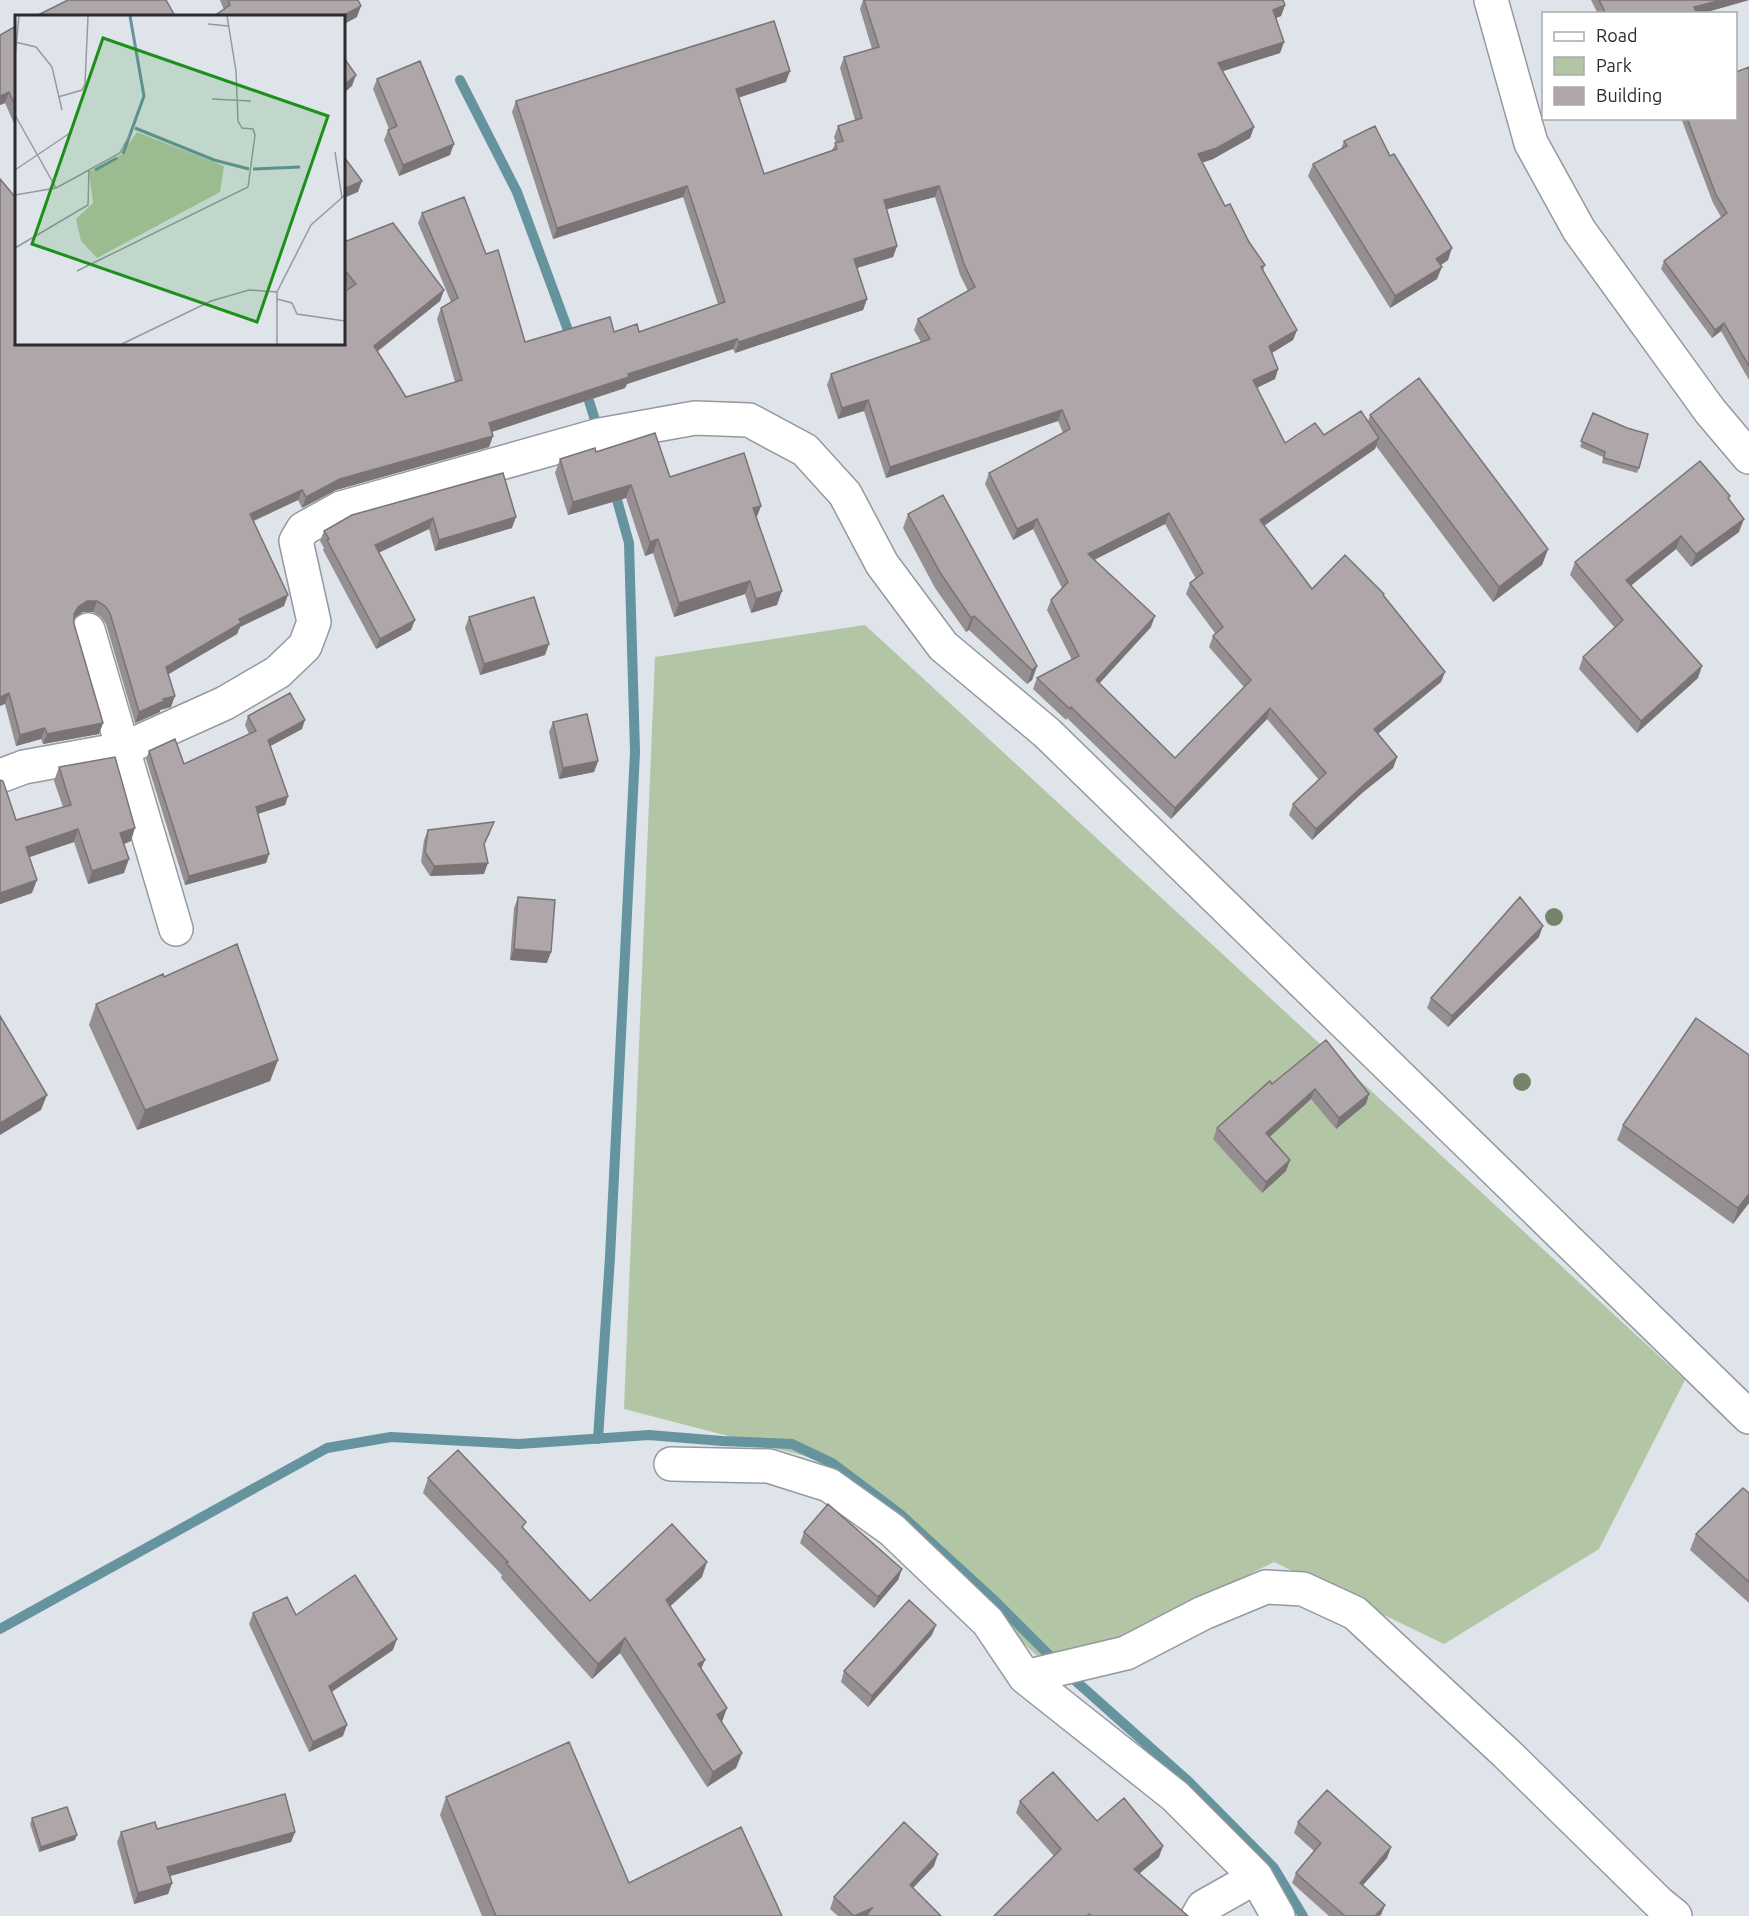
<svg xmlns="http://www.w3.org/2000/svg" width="1749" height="1916" font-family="Ubuntu,sans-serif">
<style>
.green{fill:#b2c5a5}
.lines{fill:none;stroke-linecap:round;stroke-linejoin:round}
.stream{stroke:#65939e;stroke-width:10}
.minor-casing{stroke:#94999f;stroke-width:36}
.minor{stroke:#fff;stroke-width:33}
.tree{fill:#74856b}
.wall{fill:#968f91;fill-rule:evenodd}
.shaded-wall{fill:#7a7476}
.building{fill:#afa6a9;stroke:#7a7476;stroke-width:1.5;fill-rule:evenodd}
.inset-river{fill:none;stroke:#65939e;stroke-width:3}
.inset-road{fill:none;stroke:#969a9f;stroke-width:1.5}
.view{fill:#1d901b;fill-opacity:0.15;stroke:#1d901b;stroke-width:3}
.inset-edge{fill:none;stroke:#292b2e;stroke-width:3}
</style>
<rect width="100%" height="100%" fill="#dee4ea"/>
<!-- green -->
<path class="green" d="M865,625L1685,1380L1599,1549L1444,1644L1274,1562L1053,1671L832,1463L624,1409L655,657Z"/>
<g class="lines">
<!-- stream -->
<path class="stream" d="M460,80L517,192L572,341
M585,388L599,433
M598,1439L610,1257L635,752L629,543L614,489
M0,1629L327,1448L391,1437L519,1444L649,1435L722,1441L792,1444L832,1463L900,1514L995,1601L1069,1675L1188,1781L1274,1868L1303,1916"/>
<!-- minor casing -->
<g class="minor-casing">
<path id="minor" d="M1491,0L1531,143L1579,230L1710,411L1749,457
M88,630L176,929
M0,776L24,767L123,749L225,703L278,672L305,646L314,622L296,541L303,529L341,508L600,435L695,418L749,420L805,450L845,494L882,564L943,646L1047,733L1749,1417
M671,1464L769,1466L829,1485L892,1530L988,1622L1025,1677L1175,1796L1256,1877L1278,1916
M1025,1677L1126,1653L1203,1613L1266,1587L1303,1589L1355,1613L1506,1753L1659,1903L1675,1916
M1198,1916L1203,1907L1256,1877"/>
</g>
<!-- minor -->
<use href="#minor" class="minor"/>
</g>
<!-- trees -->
<g class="tree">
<circle cx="1554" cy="917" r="9"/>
<circle cx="1522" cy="1082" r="9"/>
</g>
<!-- wall -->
<path class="wall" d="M220,0H358L357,17L344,24V16L224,10Z
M863,0H1283L1285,5L1281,16L1276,18L1284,42L1280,53L1223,71L1254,127L1250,138L1213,159L1202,163L1225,206L1265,265L1263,271L1297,330L1293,340L1272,353L1278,369L1275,379L1257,388L1285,443L1324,435L1368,422L1370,415L1548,549L1542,565L1493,602L1376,446L1375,449L1264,526L1312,589L1384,594L1383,596L1441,682L1378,734L1397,757L1393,768L1362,793L1312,840L1289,815L1293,804L1319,780L1267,719L1171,819L1067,718L1066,720L1033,689L1037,678L1072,660L1047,610L1051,600L1062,588L1033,529L1013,540L985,484L989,473L1063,433L1058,421L886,478L864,411L838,419L827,385L831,374L921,342L914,330L918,319L968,291L960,275L935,197L886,209L897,246L893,257L857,268L867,299L863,310L735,353L733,349L627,384L625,388L492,432L493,436L489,447L336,490L302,508L298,500L254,521L284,606L240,627L237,634L168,674L171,707L160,710V712L135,723L106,624L101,617L93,612H83L74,618V624L103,723L99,734L43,744L41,739L16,746L5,704L16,344H344L348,290L344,285V242L444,290L440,301L377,352L406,397L455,382L437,319L441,308L451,302L418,223L422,213L486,254L525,342L614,332H639L718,304L683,197L553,239L512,112L516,101L786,82L739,97L764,174L832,150L836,143L834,137L838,126L855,120L840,68L844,57L872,49L860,9ZM1165,524L1196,579L1190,583L1186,594L1215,633L1213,636L1209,647L1244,687L1175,758L1099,684L1151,627L1094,560Z
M1591,0H1749L1700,14H1598Z
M16,26V128L5,103L0,105V35Z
M1749,67V380L1721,331L1712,338L1661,269L1664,261L1721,217L1713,203L1681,118H1736Z
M377,79L450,155L399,176L384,140L388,130L389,129L373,89Z
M1344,141L1390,156L1448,260L1441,265L1437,279L1390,308L1308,176L1313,164L1341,149Z
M1593,413L1639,468L1637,473L1602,463L1603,457L1580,447Z
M596,452L670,477L761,506L756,518L777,605L751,613L745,594L674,617L653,553L645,556L626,498L568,515L555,473L560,459Z
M503,473L512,528L435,551L429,529L379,552L411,630L376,649L323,550L324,548L320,541L324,531Z
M1730,496L1729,499L1739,532L1691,567L1676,549L1631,585L1698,678L1637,733L1579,669L1583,657L1615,628L1570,575L1575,562Z
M908,514L1037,666L1032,680L1027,684L969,630L966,632L935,588L903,528Z
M469,617L545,655L480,675L465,628Z
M248,716L302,729L270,746L288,796L285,805L257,814L269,854L266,863L185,885L146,759L149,751L184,764L249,734L245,725Z
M553,722L598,761L594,772L559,779L549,732Z
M59,767L131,841L124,844V873L88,884L74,842L29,857L32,893L0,904V780L16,820L63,807L54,781Z
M428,830L490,833L484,845V874L430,876L421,862L424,840Z
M518,897L547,963L510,960L514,908Z
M1539,937L1448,1027L1427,1008L1431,998Z
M164,977L278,1060L270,1081L137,1130L89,1025L96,1004Z
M1272,1084L1369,1094L1366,1104L1336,1129L1311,1099L1269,1137L1290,1160L1286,1171L1262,1193L1213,1139L1217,1128Z
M1623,1125L1749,1203L1733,1224L1617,1140Z
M428,1478L524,1529L590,1601L702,1577L670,1606L701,1668L722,1723L742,1753L736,1768L707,1787L620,1653L592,1679L501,1578L502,1575L423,1493Z
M1749,1493V1603L1690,1550L1696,1534Z
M804,1532L902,1569L898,1580L874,1608L800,1543Z
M253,1613L296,1615L393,1650L332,1692L343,1736L309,1752L249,1624Z
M932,1635L868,1707L841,1682L844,1671Z
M446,1797L629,1883L782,1916H482L440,1815Z
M1020,1801L1097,1821L1159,1857L1139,1874L1188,1916H994L1054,1856L1016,1813Z
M32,1818L75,1840L39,1852L30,1824Z
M1298,1822L1391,1847L1387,1858L1363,1885L1385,1905L1380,1916H1329L1292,1883L1296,1873L1314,1851L1294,1833Z
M157,1829L295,1832L291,1842L170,1876L172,1883L168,1894L134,1904L117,1842L121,1832Z
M934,1866L913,1888L941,1916H838L830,1909L834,1897Z"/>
<!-- shaded-wall -->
<path class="shaded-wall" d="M1722,0H1749L1700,14H1692L1694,7Z
M1285,5L1281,16L1269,21L1273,10Z
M361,6L357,17L344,24V16H342Z
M1284,42L1280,53L1214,74L1218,63Z
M790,71L786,82L732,100L736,89Z
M356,75L352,86L344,93V85Z
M9,92L5,103L0,105V96Z
M1254,127L1250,138L1213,159L1194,165L1198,154Z
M454,144L450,155L399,176L403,165Z
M362,181L358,192L344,198V189Z
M687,186L683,197L553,239L557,228Z
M939,186L935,197L880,211L884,200Z
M897,246L893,257L850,270L854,259Z
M1452,248L1448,260L1432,271L1436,259Z
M1442,267L1437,279L1390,308L1395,296Z
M444,290L440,301L370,357L374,346Z
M867,299L863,310L735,353L739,342Z
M1724,323L1721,331L1712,338L1715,330Z
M1297,330L1293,340L1265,357L1269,346Z
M737,339L733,349L627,384L625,388L485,434L489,423L628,374Z
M1278,369L1275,379L1249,391L1253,380Z
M868,400L864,411L838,419L842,408Z
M1062,410L1058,421L886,478L890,467Z
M493,436L489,447L336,490L302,508L306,497L340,479Z
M1379,438L1375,449L1256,531L1260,520Z
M631,485L626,498L568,515L573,502Z
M302,490L298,500L246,524L250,514Z
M761,506L756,519L753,508Z
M1169,513L1165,524L1084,565L1088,554Z
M516,517L512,528L435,551L439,540Z
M433,518L429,529L372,556L375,545Z
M1037,519L1033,529L1013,540L1017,529Z
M1744,519L1739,532L1691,567L1696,554Z
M1681,536L1676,549L1622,593L1626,580Z
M658,539L653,553L645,556L650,542Z
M1548,549L1542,565L1493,602L1499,587Z
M750,581L745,594L674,617L679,603Z
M782,591L777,605L751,613L756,599Z
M288,595L284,606L240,627L237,634L162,678L166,667L239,619Z
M87,601H97L93,612H83L74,618V614L78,607Z
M974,616L969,630L966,632L971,618Z
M1155,616L1151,627L1092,691L1096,680Z
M415,620L411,630L376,649L380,639Z
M549,644L545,655L480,675L484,664Z
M1037,666L1032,680L1027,684L1032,670Z
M1702,666L1698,678L1637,733L1641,721Z
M1445,672L1441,682L1370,740L1374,729Z
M9,693L5,704L0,706V697Z
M175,696L171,707L160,710V712L135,723L139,712L163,699Z
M1270,708L1267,719L1171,819L1175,808Z
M305,720L302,729L265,749L268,740Z
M103,723L99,734L43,744L47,734Z
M45,728L41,739L16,746L20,735Z
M1397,757L1393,768L1362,793L1312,840L1316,829L1366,783Z
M598,761L594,772L559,779L563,768Z
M288,796L285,805L252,816L256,807Z
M135,828L131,841L116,847L120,833Z
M78,829L74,842L21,860L26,847Z
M269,854L266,863L185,885L189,876Z
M129,859L124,873L88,884L92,871Z
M488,863L484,874L430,876L434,866Z
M37,880L32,893L0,904V893Z
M1543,926L1539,937L1448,1027L1452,1016Z
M514,949L551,952L547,963L510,960Z
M278,1060L270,1081L137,1130L145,1110Z
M1315,1089L1311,1099L1262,1144L1266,1133Z
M1369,1094L1366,1104L1336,1129L1339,1118Z
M47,1095L41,1110L0,1135V1123Z
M1290,1160L1286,1171L1262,1193L1266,1182Z
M1749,1194V1203L1733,1224L1738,1208Z
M707,1562L702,1577L661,1615L666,1600Z
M902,1569L898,1580L874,1608L878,1597Z
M936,1625L932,1635L868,1707L872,1696Z
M625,1638L620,1653L592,1679L598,1664Z
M397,1639L393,1650L325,1696L329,1686Z
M705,1660L699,1674L698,1664Z
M727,1708L722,1722L717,1715Z
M347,1725L343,1736L309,1752L313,1742Z
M742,1753L736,1768L707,1787L713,1772Z
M295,1832L291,1842L163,1878L167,1867Z
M77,1835L75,1840L39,1852L41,1847Z
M1163,1846L1159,1857L1130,1881L1134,1869Z
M1391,1847L1387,1858L1356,1893L1360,1883Z
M938,1854L934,1866L905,1896L910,1885Z
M172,1883L168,1894L134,1904L138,1893Z
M1385,1905L1381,1915L1375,1916Z
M872,1908L869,1916H854Z"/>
<!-- building -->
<path class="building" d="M68,0H166L175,16H36Z
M228,0H358L361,6L342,16H214L230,5Z
M864,0H1283L1285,5L1273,10L1284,42L1218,63L1254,127L1217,148L1198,154L1225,206L1230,204L1249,242L1265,265L1261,267L1297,330L1269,346L1278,369L1253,380L1285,443L1315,423L1324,435L1361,411L1379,438L1260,520L1312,589L1345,555L1384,594L1383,595L1445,672L1374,729L1397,757L1366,783L1316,829L1293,804L1326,773L1270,708L1175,808L1071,707L1070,709L1037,678L1079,656L1051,600L1068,582L1037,519L1017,529L989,473L1070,429L1062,410L890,467L868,400L842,408L831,374L930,339L918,319L975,287L964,264L939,186L884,200L897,246L854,259L867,299L739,342L737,339L628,374L629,377L489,423L493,436L340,479L306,497L302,490L250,514L288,595L239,619L241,623L166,667L175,696L163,699L164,701L139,712L110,613L105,606L97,601H87L78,607L74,614V624L103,723L47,734L45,728L20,735L9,693L0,697V179L16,198V344H344V292L356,284L344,269V242L393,223L444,290L374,346L406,397L462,380L441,308L458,298L422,213L464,197L486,254L498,250L525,342L610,317L614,332L637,324L639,332L725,302L687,186L557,228L516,101L774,21L790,71L736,89L764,174L837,149L835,143L843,141L838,126L862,118L844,57L879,47ZM1169,513L1203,573L1190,583L1223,627L1213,636L1251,680L1175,758L1096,680L1155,616L1088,554Z
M1599,0H1722L1694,7L1697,14H1606Z
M16,26V108L9,92L0,96V35Z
M344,58L356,75L344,85Z
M420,61L454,144L403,165L388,130L397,126L377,79Z
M1749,67V366L1724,323L1715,330L1664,261L1727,213L1716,195L1687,118H1736V72Z
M1375,126L1390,156L1394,154L1452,248L1436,259L1442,267L1395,296L1313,164L1347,146L1344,141Z
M344,157L362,181L344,189Z
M1419,378L1548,549L1499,587L1370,415Z
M1593,413L1627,428L1648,434L1639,468L1604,458L1605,452L1581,441Z
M655,433L670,477L744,453L761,506L753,508L782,591L756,599L750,581L679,603L658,539L650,542L631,485L573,502L560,459L595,448L596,452Z
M1700,461L1730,496L1728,498L1744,519L1696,554L1681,536L1626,580L1702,666L1641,721L1583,657L1623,620L1575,562Z
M503,473L516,517L439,540L433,518L375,545L415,620L380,639L327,540L329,539L324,531L352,515Z
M943,495L1037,666L1032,670L974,616L971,618L941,574L908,514Z
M534,597L549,644L484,664L469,617Z
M290,693L305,720L268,740L288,796L256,807L269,854L189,876L149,751L175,739L184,764L256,731L248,716Z
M587,714L598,761L563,768L553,722Z
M115,757L135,828L120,833L129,859L92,871L78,829L26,847L37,880L0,893V780L3,781L16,820L71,805L59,767Z
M494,822L484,844L488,863L434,866L425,852L428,830Z
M518,897L555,900L551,952L514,949Z
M1520,897L1543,926L1452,1016L1431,998Z
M237,944L278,1060L145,1110L96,1004L163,974L164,977Z
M0,1016L47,1095L0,1123Z
M1696,1018L1749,1055V1194L1738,1208L1623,1125Z
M1326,1040L1369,1094L1339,1118L1315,1089L1266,1133L1290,1160L1266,1182L1217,1128L1270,1081L1272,1084Z
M458,1450L526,1522L522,1527L590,1601L672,1524L707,1562L666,1600L705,1660L698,1664L727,1708L717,1715L742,1753L713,1772L625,1638L598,1664L506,1563L508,1562L428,1478Z
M1743,1488L1749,1493V1582L1696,1534Z
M828,1504L902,1569L878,1597L804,1532Z
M355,1575L397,1639L329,1686L347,1725L313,1742L253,1613L287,1597L296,1615Z
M909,1600L936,1625L872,1696L844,1671Z
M569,1742L629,1883L741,1827L782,1916H496L446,1797Z
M1053,1772L1097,1821L1124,1798L1163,1846L1134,1869L1188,1916H1092L1089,1914L1087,1916H994L1061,1849L1020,1801Z
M1327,1790L1391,1847L1360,1883L1385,1905L1375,1916H1345L1296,1873L1321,1843L1298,1822Z
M285,1794L295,1832L167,1867L172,1883L138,1893L121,1832L155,1822L157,1829Z
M67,1807L77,1835L41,1847L32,1818Z
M904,1822L938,1854L910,1885L941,1916H866L872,1908L854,1916L834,1897Z"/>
<!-- overview -->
<g transform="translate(15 15)">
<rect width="330" height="330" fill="#dee4ea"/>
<path d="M122,117L209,151L205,177L82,243L66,226L61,204L78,188L74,157L107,139Z" fill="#b2c5a5"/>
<path class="inset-river" d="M120,113L199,145L234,154M108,139L129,81L115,1M238,154L285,152M80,155L102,143"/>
<path class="inset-road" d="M193,9L213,11M0,27L21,32L37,52L47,95M0,42L4,1M43,82L67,75L70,69L73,1M197,84L236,86M0,100L41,173M320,137L327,183M0,155L55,118M0,180L41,173L54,166L105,138L114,121M0,233L73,190L74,154M62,256L233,172L240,120L238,114L227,113L223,106L221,56L212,1M262,284L277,288L282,299L330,306M107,329L196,286L234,275L262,277M262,329V277L296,210L330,180"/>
<path class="view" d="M88,23L313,101L242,307L17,229Z"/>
<rect width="330" height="330" class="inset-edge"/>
</g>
<!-- legend -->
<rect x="1542" y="12" width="195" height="108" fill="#ffffff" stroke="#a9aaab" stroke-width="1.5"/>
<rect x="1554" y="32" width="30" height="9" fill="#ffffff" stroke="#a9aaab" stroke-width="1.5"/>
<text x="1596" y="42" font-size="18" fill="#292b2e">Road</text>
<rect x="1554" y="57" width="30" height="18" fill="#b2c5a5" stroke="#a9aaab" stroke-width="1.5"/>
<text x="1596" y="72" font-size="18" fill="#292b2e">Park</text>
<rect x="1554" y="87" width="30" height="18" fill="#afa6a9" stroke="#a9aaab" stroke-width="1.5"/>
<text x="1596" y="102" font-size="18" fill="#292b2e">Building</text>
</svg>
